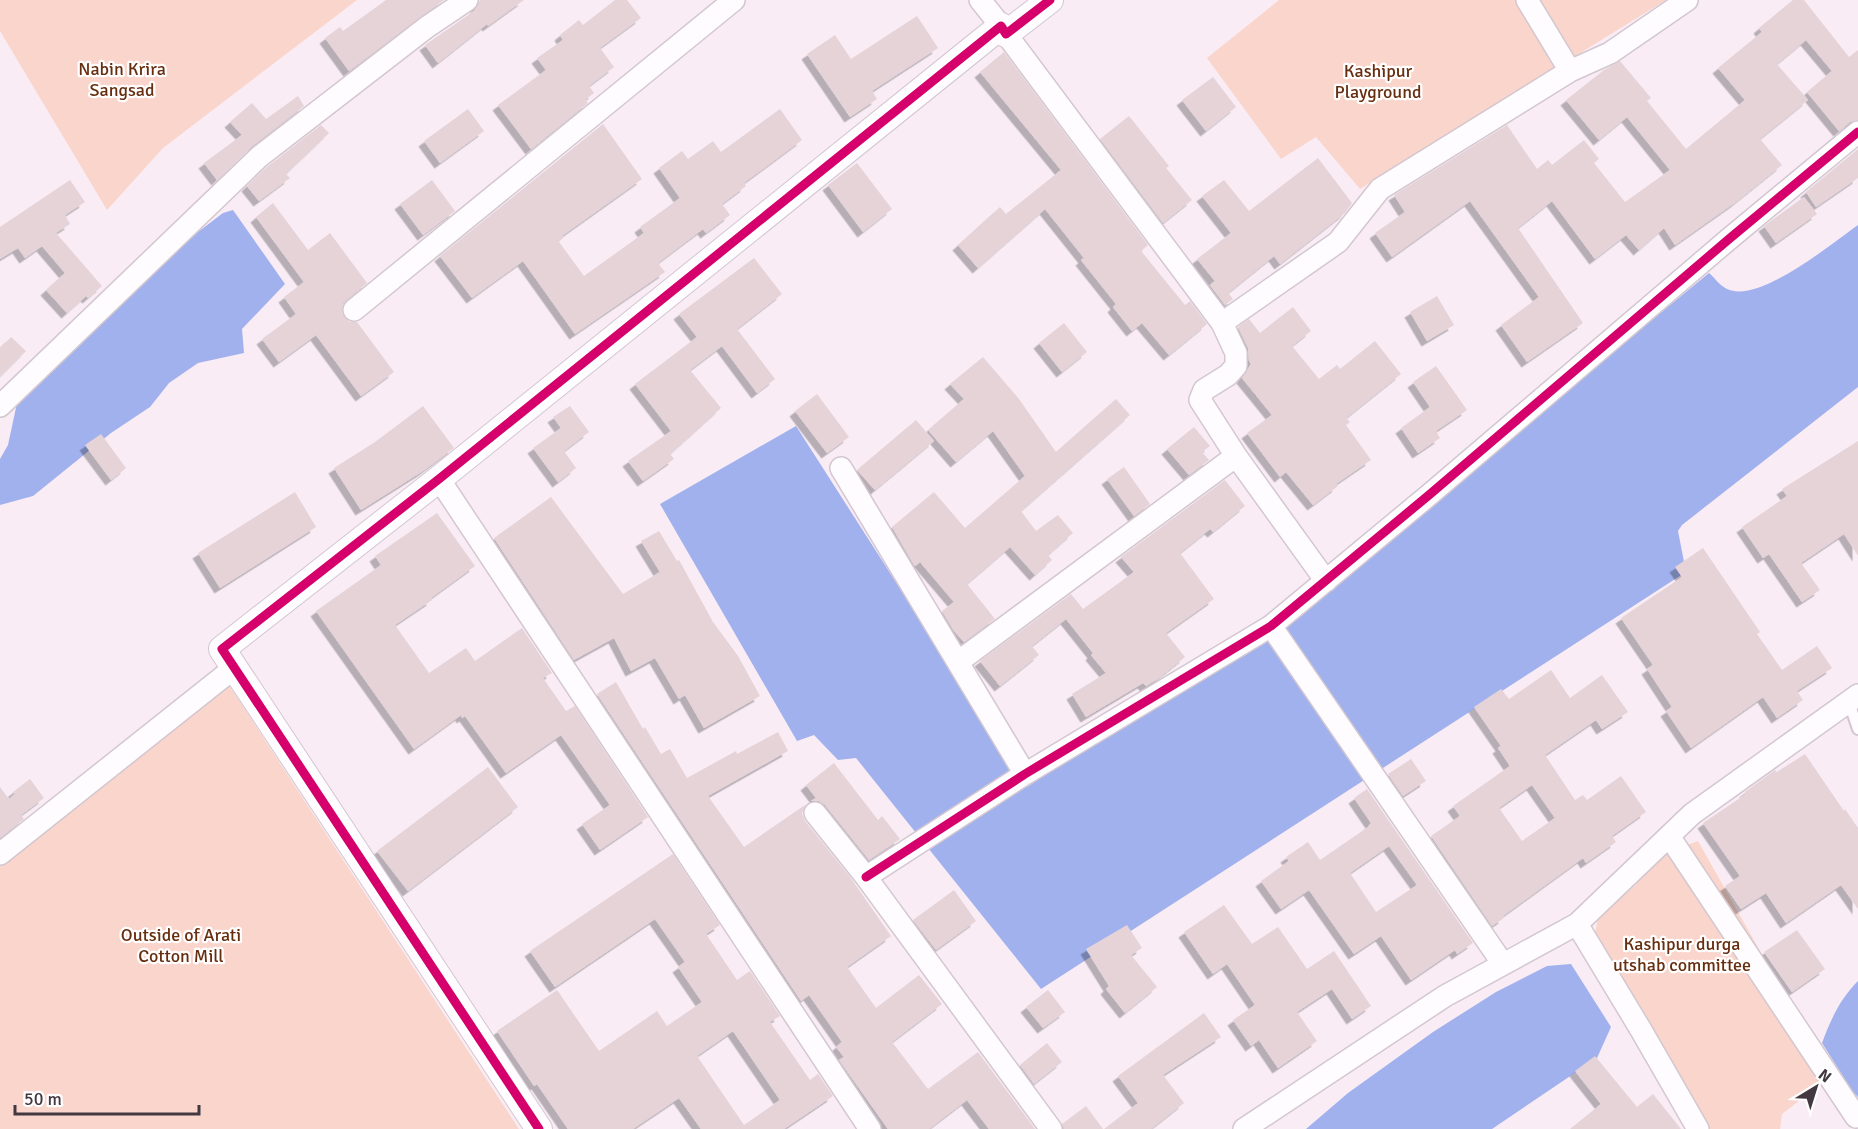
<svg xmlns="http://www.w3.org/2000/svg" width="1858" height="1129" font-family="Signika,sans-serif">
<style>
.green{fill:#fad5cc}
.water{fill:#a0b1ed}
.building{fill:#e5d3d8;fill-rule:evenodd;filter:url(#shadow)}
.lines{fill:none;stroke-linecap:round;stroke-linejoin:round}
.service-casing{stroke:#d3c7d0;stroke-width:14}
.minor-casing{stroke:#d3c7d0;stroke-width:24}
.tertiary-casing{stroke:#d3c7d0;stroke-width:28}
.service{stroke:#fefcfe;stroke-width:10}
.minor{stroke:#fefcfe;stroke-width:21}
.tertiary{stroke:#fefcfe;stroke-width:26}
.cycleway-casing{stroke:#fff;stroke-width:13}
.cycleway{stroke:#d6006c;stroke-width:9}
.labels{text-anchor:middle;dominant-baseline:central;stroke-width:4.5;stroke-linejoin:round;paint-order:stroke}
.park-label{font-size:18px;fill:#672d0f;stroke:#fff}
</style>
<defs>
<filter id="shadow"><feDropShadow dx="-5.5" dy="5.5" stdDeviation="0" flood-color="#0004"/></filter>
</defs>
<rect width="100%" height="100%" fill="#f9ecf5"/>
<!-- green -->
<path class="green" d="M0,0H357L163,148L107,210L0,31Z
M1279,0H1666L1360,189L1316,137L1281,159L1207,58Z
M219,670L519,1129H0V861Z
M1698,841L1826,1068L1815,1086L1808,1089L1800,1100L1782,1114L1780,1129H1707L1600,948L1595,933L1599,914L1635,886L1656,857Z"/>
<!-- water -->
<path class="water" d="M233,210L285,284L242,329L244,353L198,363L169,383L150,407L111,433L33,496L0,505V459L8,445L17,403L151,274L198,232L223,213Z
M1858,225V387L1682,525L1678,531L1686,572L1041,989L856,758L838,760L814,735L797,741L660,504L796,426L1027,787L1330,585L1709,273C1714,277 1720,286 1727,289C1759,304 1831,244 1858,225Z
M1571,964L1611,1027L1597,1058L1492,1129H1306L1348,1093L1433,1032L1496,992L1547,966Z
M1858,981V1097L1853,1092L1822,1043C1831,1019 1840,999 1858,981Z"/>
<!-- building -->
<path class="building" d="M386,0H444L349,71L325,38L340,27L343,31Z
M480,0H524L488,26L487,24L438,63L425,45L474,11Z
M615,0H627L641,18L600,48L614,67L589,86L594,93L585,100L588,103L531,149L498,105L546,70L537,58L563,40L560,35L579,20L583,25Z
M1793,0H1804L1849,57L1858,50V120L1850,122L1839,131L1807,92L1832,71L1806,40L1777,64L1808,100L1760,139L1782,165L1736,202L1675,245L1664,228L1639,250L1626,235L1595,259L1552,201L1518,228L1583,323L1527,362L1501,325L1539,297L1470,201L1392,257L1375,233L1405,212L1394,195L1507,125L1537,169L1548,160L1552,165L1584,140L1599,159L1594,163L1625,202L1670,170L1627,117L1599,140L1566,100L1604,70L1620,61L1651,98L1647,101L1686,149L1745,100L1718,68L1762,32L1759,28Z
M917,16L938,48L872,91L877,99L850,117L807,54L835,35L851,59Z
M1004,52L1148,245L1141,251L1185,305L1190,301L1207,324L1169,355L1142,323L1132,331L1113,307L1116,304L1081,260L1084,258L1045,209L978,268L958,245L1000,207L1006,214L1061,170L980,72Z
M1213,77L1236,107L1206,131L1182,100Z
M298,96L304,106L251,147L217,180L204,163L242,135L230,122L252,103L266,119Z
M468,109L484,131L440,163L424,141Z
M780,109L802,140L744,183L746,186L722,204L730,215L706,233L703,229L658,263L665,272L575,334L523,261L472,298L440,256L603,124L642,179L562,236L563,238L559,242L584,276L644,233L640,227L680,198L659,168L682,151L688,159L713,141L721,152Z
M1129,116L1169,166L1166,168L1192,200L1163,223L1100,139Z
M321,125L329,133L286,174L290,178L259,201L247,186L267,167Z
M1858,149V178L1816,207L1806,192Z
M1318,158L1352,203L1345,213L1280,264L1274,256L1228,293L1233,299L1225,305L1210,285L1215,281L1197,259L1231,233L1202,196L1224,180L1249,211Z
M857,163L892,209L863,232L828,185Z
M70,180L85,202L65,215L70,224L56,233L102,286L88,298L86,296L67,313L46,290L65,273L42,246L25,258L18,248L0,259V227Z
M432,180L455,211L423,235L400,204Z
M1804,197L1817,214L1776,243L1764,226Z
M273,203L308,250L330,233L367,283L343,303L342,313L349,322H357L394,372L361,396L316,335L279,362L262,339L296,314L284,297L304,282L256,217Z
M754,258L782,294L737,329L775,379L757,393L722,346L690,370L721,408L670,454L674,459L643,481L628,461L671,431L635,384L697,337L679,314Z
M1437,296L1454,325L1427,341L1410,312Z
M1293,307L1311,331L1292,346L1319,379L1337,365L1340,369L1375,341L1401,374L1346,418L1350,422L1346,425L1371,460L1336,484L1338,486L1313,505L1286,472L1280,477L1247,433L1272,415L1242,378L1251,364L1249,361L1248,348L1238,327L1249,319L1260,333Z
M1064,323L1087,352L1062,372L1039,343Z
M11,337L26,351L0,377V348Z
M983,357L1019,399L1056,452L1116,399L1130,415L1021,511L1036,531L1058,515L1073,533L1048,555L1052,560L1035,575L1010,547L967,584L995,619L964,642L954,631L942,611L954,602L920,562L915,566L914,565L892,527L934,492L965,528L1025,476L993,431L956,462L928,430L964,399L950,384Z
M1436,366L1467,410L1436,431L1440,438L1418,453L1401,428L1430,407L1413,382Z
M817,394L849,437L827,453L795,411Z
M423,406L454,448L423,471L361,510L334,468L375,442Z
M570,406L589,432L564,451L576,468L558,482L533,448L561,428L553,417Z
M916,420L934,441L875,490L857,470Z
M1194,427L1210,446L1202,452L1209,460L1189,475L1167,449Z
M101,434L126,468L111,480L85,445Z
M1858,441V556L1844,534L1801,563L1820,590L1802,602L1769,554L1763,558L1742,527L1787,496L1782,489Z
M1124,467L1150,504L1134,516L1107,479Z
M1225,480L1245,506L1213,532L1210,529L1180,553L1214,599L1166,633L1185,657L1159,678L1146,686L1143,683L1086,717L1072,694L1106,673L1091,655L1093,653L1066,619L1032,646L1039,655L1000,686L980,661L1071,594L1083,609L1134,572L1121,557Z
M295,492L316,527L220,588L198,553Z
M551,497L623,594L660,572L641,541L659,531L677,561L679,560L713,622L738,656L760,696L704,728L685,695L679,699L655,658L631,671L614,638L574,660L494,538Z
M437,513L475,566L431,598L432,600L395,625L429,673L466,648L475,661L522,628L552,673L543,678L566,711L575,706L648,817L600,850L582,824L610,805L561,735L506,773L465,716L462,718L461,715L414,749L316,611L381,565L375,556Z
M1703,548L1760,632L1757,634L1782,670L1817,646L1832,668L1797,691L1803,700L1777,718L1763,697L1691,748L1666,711L1672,707L1647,669L1653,665L1621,618L1682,577L1675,567Z
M1551,670L1570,698L1602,675L1628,712L1602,729L1596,720L1545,755L1575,800L1583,795L1587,800L1621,776L1646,812L1612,836L1616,842L1586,863L1583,858L1503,916L1504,918L1492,926L1431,836L1460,816L1453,806L1510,766L1498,748L1501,746L1474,707L1501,689L1509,699ZM1532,785L1555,818L1522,841L1499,808Z
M616,682L643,729L645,727L661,754L670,749L687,778L736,751L737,754L778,732L788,751L708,796L744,847L805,805L802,814L805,821L850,877L891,936L847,967L876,1008L919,975L942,1004L892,1042L928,1089L978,1052L1035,1129H989L967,1100L929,1129H888L839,1060L844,1057L836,1047L842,1042L809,995L801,1001L597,694Z
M1805,754L1844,811L1845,809L1858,828V909L1841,885L1786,923L1766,893L1741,909L1725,886L1740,876L1703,823L1746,794L1745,792L1775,770L1777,772Z
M1411,759L1426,781L1403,796L1388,774Z
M834,763L878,820L882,816L900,839L869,860L825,805L819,801H811L816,798L806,785Z
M488,767L518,807L408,891L377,851Z
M30,779L44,798L21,815L24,819L0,838V787L9,799L15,794L13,792Z
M1367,789L1473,943L1457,954L1455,950L1411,980L1381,936L1354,954L1309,890L1281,909L1261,881L1289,861L1286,857L1308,842L1320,860L1368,827L1371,823L1354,798ZM1389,846L1417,885L1376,912L1350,873Z
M673,854L720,925L706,934L737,980L750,971L780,1016L770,1022L810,1080L818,1074L833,1096L784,1129H701L679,1098L633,1129H568L537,1084L534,1086L497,1031L557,990L599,1051L657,1011L667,1026L702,1002L678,967L685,962L655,919L555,987L530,951ZM733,1031L780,1100L744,1125L697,1056Z
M954,890L976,921L936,950L913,920Z
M1224,905L1252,944L1278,927L1307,969L1334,951L1371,1006L1352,1019L1332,989L1297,1012L1317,1041L1278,1068L1259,1040L1251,1046L1233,1020L1255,1005L1227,964L1213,974L1184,932Z
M1127,925L1142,948L1131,955L1157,987L1125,1013L1106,989L1109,986L1086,949Z
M1797,930L1825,969L1792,992L1764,952Z
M1048,990L1065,1012L1043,1028L1026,1007Z
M1204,1013L1221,1037L1163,1075L1184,1103L1151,1129H1104L1138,1103L1118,1076Z
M1047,1043L1062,1062L1034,1084L1020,1065Z
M1595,1056L1637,1107L1653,1094L1681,1129H1570L1601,1104L1575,1071Z
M1086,1106L1103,1129H1064L1062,1124Z"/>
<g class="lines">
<!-- service casing -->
<g class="service-casing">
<path id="service" d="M1849,702L1858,729"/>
</g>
<!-- minor casing -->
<g class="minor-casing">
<path id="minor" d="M980,0L1001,26
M1527,0L1570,71
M1006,34L1222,323L1338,242L1380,189L1570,71L1610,53L1687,0
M354,310L734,0
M1222,323L1236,353V366L1228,375L1204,390L1200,400L1236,456L1326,581
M0,406L259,157L427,27L467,0
M841,468L1025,774
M439,479L870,1129
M1271,626L1503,964
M958,662L1236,456
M815,813L866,877L1051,1129
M1669,836L1856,1117L1858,1116
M0,854L234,668
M866,877L1025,774L1271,626L1429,495L1729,239L1858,132
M1577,924L1641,1030L1698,1129
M1244,1129L1445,996L1577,924L1692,814L1858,695"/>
</g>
<!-- tertiary casing -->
<g class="tertiary-casing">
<path id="tertiary" d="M539,1129L222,649L439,479L1001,26L1006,34L1050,0"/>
</g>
<!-- service -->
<use href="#service" class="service"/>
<!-- minor -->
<use href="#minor" class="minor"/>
<!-- tertiary -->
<use href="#tertiary" class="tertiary"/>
<!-- cycleway casing -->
<g class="cycleway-casing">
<path id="cycleway" d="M866,877L1025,774L1271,626L1429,495L1729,239L1858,132
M539,1129L222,649L439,479L1001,26L1006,34L1050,0"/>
</g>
<!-- cycleway -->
<use href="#cycleway" class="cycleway"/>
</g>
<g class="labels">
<!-- park labels -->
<g class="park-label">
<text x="122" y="69">Nabin Krira<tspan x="122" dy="21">Sangsad</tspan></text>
<text x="1378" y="71">Kashipur<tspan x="1378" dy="21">Playground</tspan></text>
<text x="181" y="935">Outside of Arati<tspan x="181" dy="21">Cotton Mill</tspan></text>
<text x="1682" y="944">Kashipur durga<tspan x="1682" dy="21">utshab committee</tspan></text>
</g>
</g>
<!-- north arrow -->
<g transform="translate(1816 1087) rotate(38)" stroke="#ffffff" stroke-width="4.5" paint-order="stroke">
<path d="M0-4.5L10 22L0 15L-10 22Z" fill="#433740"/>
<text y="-9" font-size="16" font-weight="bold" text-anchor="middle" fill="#433740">N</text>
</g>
<!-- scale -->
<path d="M15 1105v9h184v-9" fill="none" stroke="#433740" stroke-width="3"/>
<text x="24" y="1105" font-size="18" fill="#433740" stroke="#ffffff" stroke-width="4.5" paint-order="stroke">50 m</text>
</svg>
